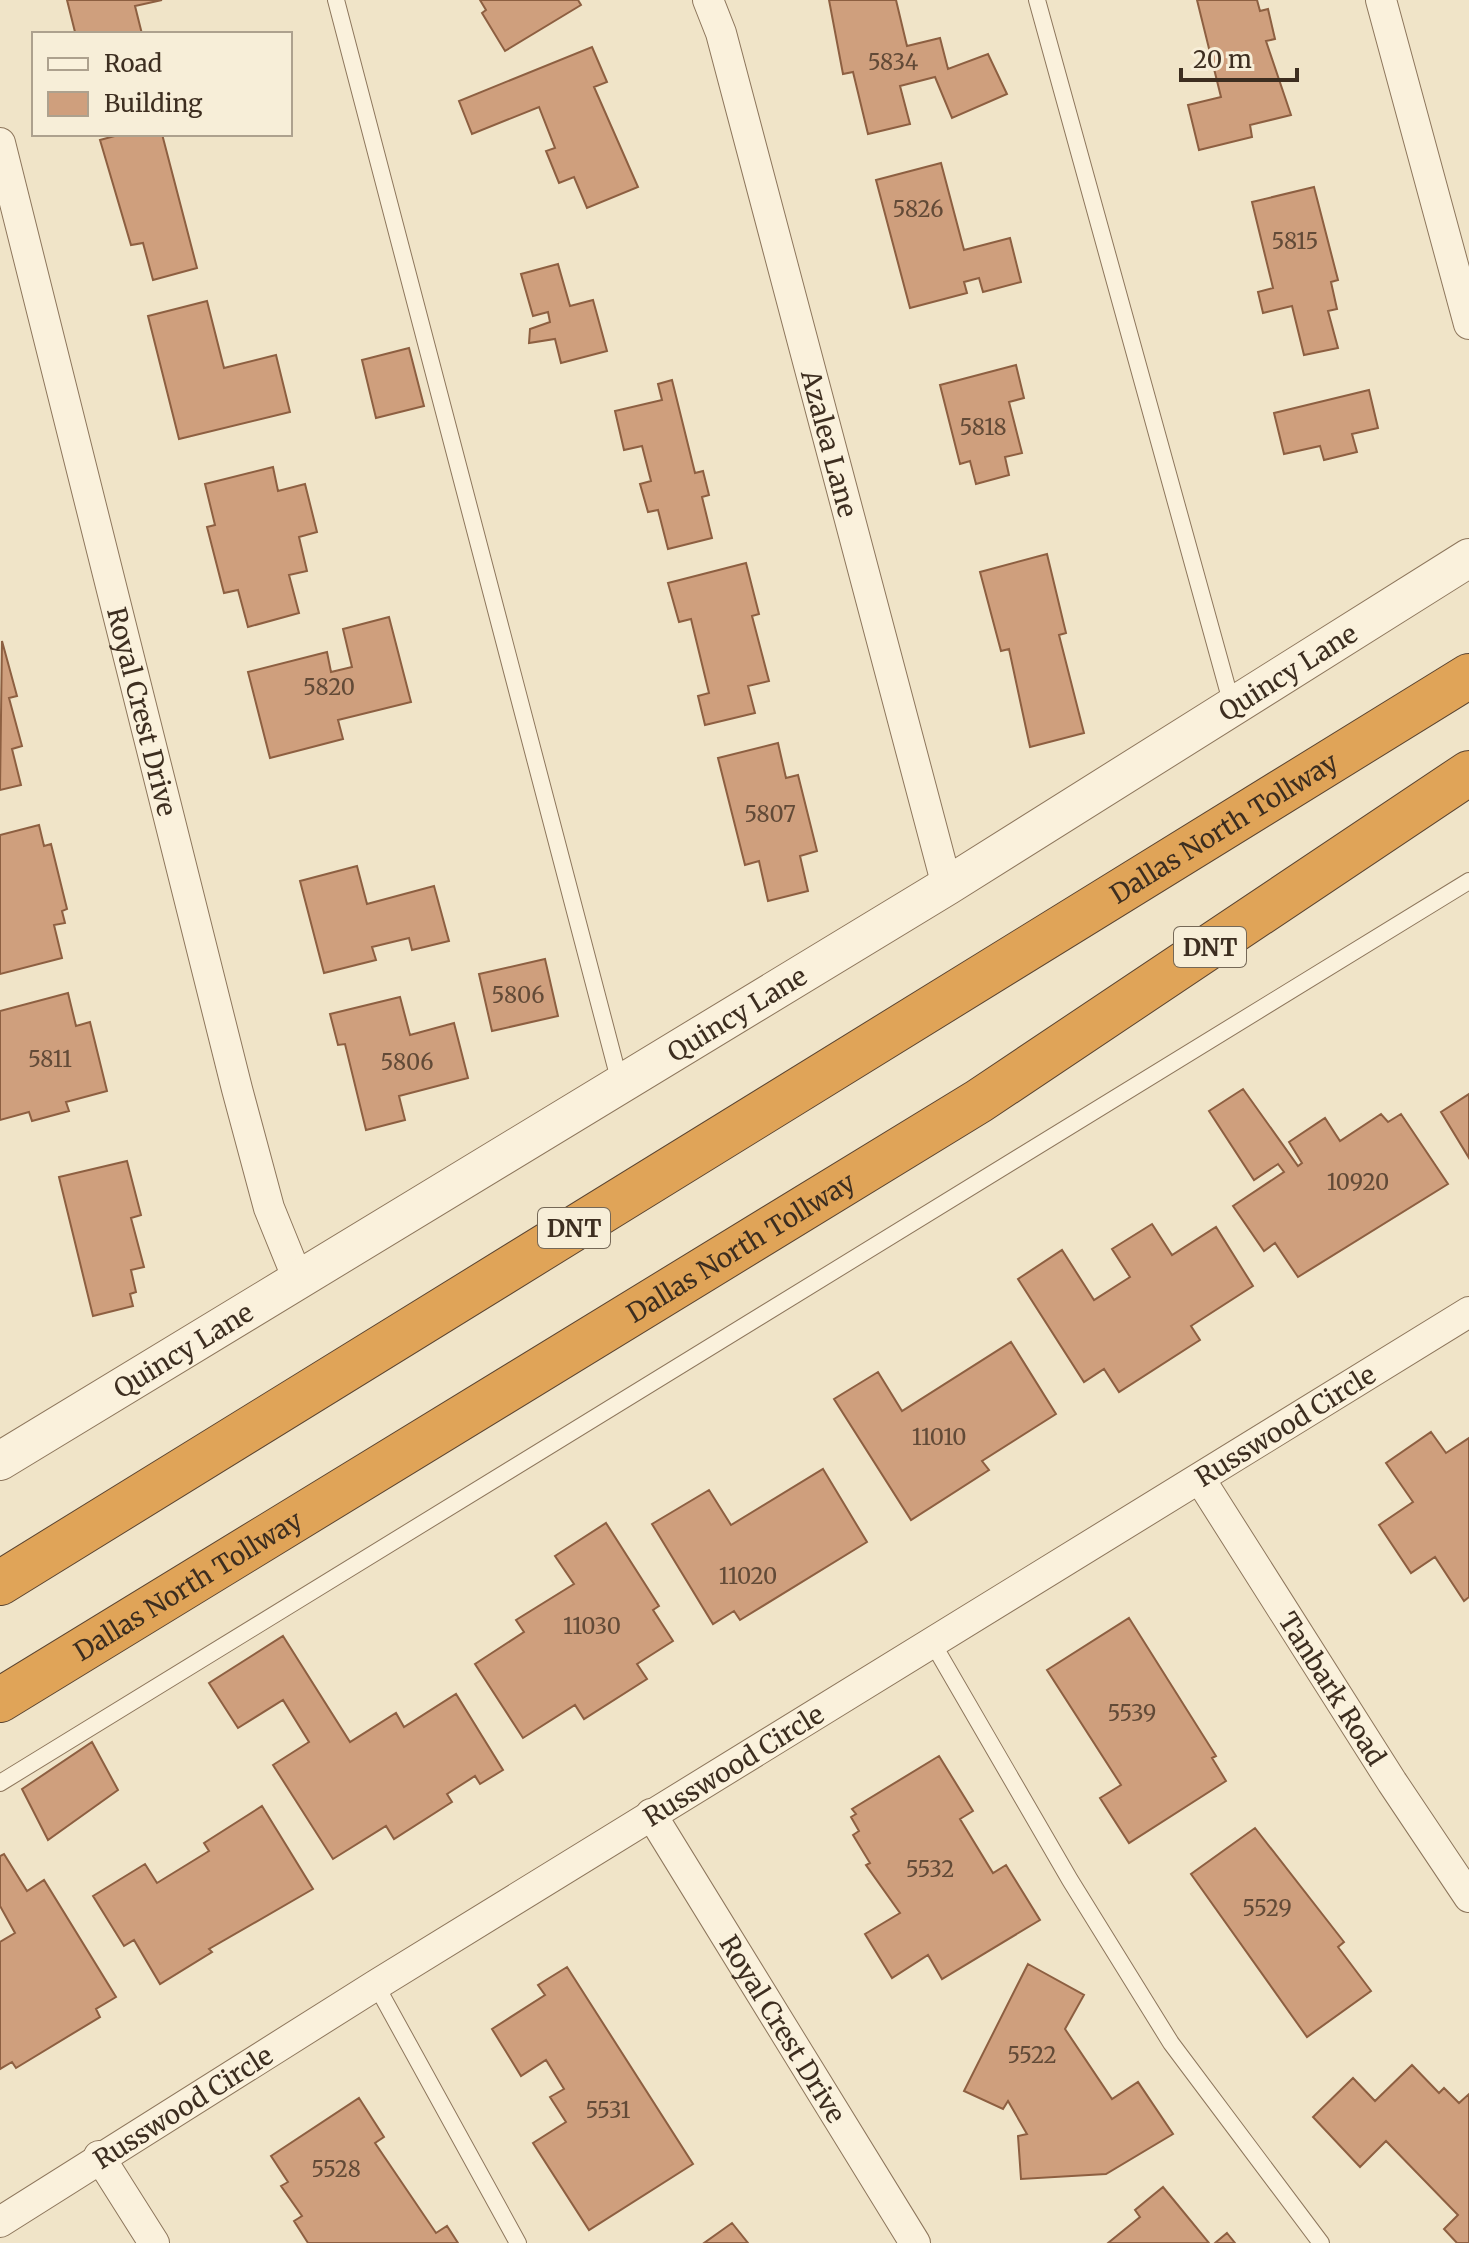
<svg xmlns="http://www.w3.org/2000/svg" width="1469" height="2243" font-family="Merriweather,serif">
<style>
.building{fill:#cf9f7d;stroke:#8d5f41;stroke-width:2}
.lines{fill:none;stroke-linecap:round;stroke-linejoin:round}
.service-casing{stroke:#8d765c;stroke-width:18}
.minor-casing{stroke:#8d765c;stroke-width:32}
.tertiary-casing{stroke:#8d765c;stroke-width:40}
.motorway-casing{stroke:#5b4430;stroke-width:46}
.service{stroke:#faf1dc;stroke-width:16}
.minor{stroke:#faf1dc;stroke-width:30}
.tertiary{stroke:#faf1dc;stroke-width:38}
.motorway{stroke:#e0a458;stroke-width:44}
.labels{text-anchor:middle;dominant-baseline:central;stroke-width:6;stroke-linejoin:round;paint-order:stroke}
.number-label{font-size:22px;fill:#624a37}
.shield{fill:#f7eed8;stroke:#756857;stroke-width:2}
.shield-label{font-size:24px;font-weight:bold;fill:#3d2e20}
.street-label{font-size:26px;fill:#3d2e20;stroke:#f7eed8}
</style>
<rect width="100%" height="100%" fill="#f0e4c8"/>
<!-- building -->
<path class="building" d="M67,0H162L135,6L142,34L75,32Z
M480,0H578L581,5L505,51L482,13L486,10Z
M829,0H896L907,46L940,38L948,69L988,54L1007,94L952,118L935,77L900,86L910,124L868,134L853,72L843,74Z
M1197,0H1257L1260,11L1268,9L1275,39L1266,41L1291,115L1250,125L1252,137L1199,150L1188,105L1221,97Z
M592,47L607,82L594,87L638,187L587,208L574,177L559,183L546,151L555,148L539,107L472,134L459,101Z
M122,134H162L197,268L153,280L143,243L131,245L100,140Z
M941,163L964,250L1010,238L1021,282L983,292L979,278L964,282L967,293L910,308L876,180Z
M1314,187L1338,280L1331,282L1337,309L1328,311L1338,348L1304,355L1292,306L1263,313L1258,292L1273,288L1252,202Z
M558,264L570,306L593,300L607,351L561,363L555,339L529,343L530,329L550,322L548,312L533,316L521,274Z
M207,301L224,368L276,355L290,412L179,439L148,316Z
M409,348L424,406L376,418L362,360Z
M1016,365L1024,398L1009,402L1022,453L1005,457L1009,475L976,484L970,461L960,464L940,385Z
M672,380L695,473L703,471L709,495L702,497L712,538L668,549L658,510L648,512L640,484L651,481L642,446L624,450L615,411L662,400L658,384Z
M1369,390L1378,428L1352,434L1357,452L1324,460L1320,446L1284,454L1274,413Z
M273,467L278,491L305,484L317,532L299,537L307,571L289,575L299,613L248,627L238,590L224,593L207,527L215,525L205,484Z
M1047,554L1066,633L1059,635L1084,733L1030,747L1009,649L1001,651L980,572Z
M746,563L759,614L752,616L769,681L748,686L755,713L705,725L698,696L709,693L691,619L679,622L668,583Z
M389,617L411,702L338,720L343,739L270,758L248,672L327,652L331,672L352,667L343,629Z
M2,641L17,696L9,698L22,746L12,749L21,785L0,790Z
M778,743L786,778L798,775L817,851L800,856L808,891L768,901L759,861L745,865L718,758Z
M39,825L44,846L51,844L67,909L62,911L65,923L54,925L62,958L0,974V835Z
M357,866L367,904L434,886L449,941L412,950L409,938L372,947L376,960L324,973L300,881Z
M545,959L558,1016L492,1031L479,974Z
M68,993L76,1026L90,1022L107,1091L66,1102L69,1111L32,1121L29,1112L0,1120V1011Z
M400,997L410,1035L454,1023L468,1078L399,1096L405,1120L366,1130L345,1044L338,1045L330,1014Z
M1243,1089L1298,1166L1302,1163L1289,1142L1325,1118L1340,1141L1381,1114L1388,1122L1401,1114L1448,1184L1298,1277L1275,1243L1264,1251L1233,1206L1284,1172L1278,1164L1254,1180L1209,1111Z
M1469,1094V1158L1441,1112Z
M127,1161L141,1215L131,1218L144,1267L131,1270L136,1292L130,1294L133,1306L93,1316L59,1177Z
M1152,1224L1172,1255L1216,1227L1253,1286L1191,1326L1200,1340L1119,1392L1104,1369L1084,1382L1018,1279L1062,1250L1094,1300L1130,1277L1112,1249Z
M1011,1342L1056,1414L982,1461L989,1470L911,1520L834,1399L878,1372L902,1411Z
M1431,1432L1446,1453L1469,1438V1597L1464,1601L1435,1557L1411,1573L1379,1525L1413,1502L1386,1463Z
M823,1469L867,1542L740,1620L734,1611L713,1624L652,1524L709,1490L731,1525Z
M606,1523L659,1606L653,1610L673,1641L637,1664L647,1679L584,1719L575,1705L523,1738L475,1664L524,1632L516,1620L574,1584L555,1556Z
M1129,1618L1216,1756L1212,1758L1226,1781L1129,1843L1100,1798L1121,1785L1047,1670Z
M283,1636L350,1742L396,1713L404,1727L456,1694L503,1770L480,1784L475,1776L447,1794L452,1802L394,1839L386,1826L333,1859L273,1765L309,1742L283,1700L238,1728L209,1683Z
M92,1742L118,1790L48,1840L22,1789Z
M939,1756L973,1811L960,1819L993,1873L1006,1865L1040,1920L942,1979L928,1955L892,1978L865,1934L900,1913L866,1865L870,1863L853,1835L859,1831L851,1817L856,1814L852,1809Z
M262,1806L313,1889L209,1949L212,1952L160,1984L134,1940L124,1946L93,1896L145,1864L157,1883L209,1851L204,1843Z
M1255,1828L1344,1942L1338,1947L1371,1991L1307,2037L1191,1874Z
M4,1854L27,1891L44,1880L116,1997L96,2009L100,2017L16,2068L12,2062L0,2069V1942L15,1933L0,1906V1856Z
M1028,1964L1084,1995L1065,2029L1112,2099L1138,2082L1173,2134L1106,2174L1021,2179L1018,2136L1027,2134L1008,2101L1003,2109L964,2091Z
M567,1967L693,2164L589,2230L533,2143L566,2122L550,2097L564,2089L546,2060L521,2076L492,2029L545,1995L538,1985Z
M1412,2065L1439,2093L1444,2088L1459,2103L1469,2094V2243H1457L1444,2229L1458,2215L1386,2141L1360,2167L1313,2117L1353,2078L1375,2101Z
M359,2098L384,2137L375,2143L436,2233L447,2226L458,2243H308L294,2221L302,2216L281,2186L288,2182L271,2156Z
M1163,2187L1209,2243H1108L1140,2217L1135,2210Z
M732,2223L748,2243H704Z
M1227,2233L1235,2243H1215Z"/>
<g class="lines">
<!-- service casing -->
<g class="service-casing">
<path id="service" d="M336,0L620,1083
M1037,0L1232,705
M932,1642L1070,1880L1171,2043L1321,2243
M0,1783L1469,881
M376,1985L518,2243"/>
</g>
<!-- minor casing -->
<g class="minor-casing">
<g id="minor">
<path id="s1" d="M708,0L721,33L947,886"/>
<path d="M1381,0L1469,324"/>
<path id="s2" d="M0,143L237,1089L269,1208L297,1277"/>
<path id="s3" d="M1200,1479L1392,1782L1469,1897"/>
<path id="s4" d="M651,1814L915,2243"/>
<path d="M99,2156L154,2243"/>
<path id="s5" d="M0,2222L376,1985L1469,1312"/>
</g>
</g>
<!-- tertiary casing -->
<g class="tertiary-casing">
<g id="tertiary">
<path id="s6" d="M0,1461L947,886L1469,558"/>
</g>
</g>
<!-- motorway casing -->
<g class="motorway-casing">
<g id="motorway">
<path id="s7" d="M0,1583L1469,676"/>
<path id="s8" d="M0,1700L979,1101L1469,773"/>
</g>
</g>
<!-- service -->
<use href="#service" class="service"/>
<!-- minor -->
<use href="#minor" class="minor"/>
<!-- tertiary -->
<use href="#tertiary" class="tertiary"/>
<!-- motorway -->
<use href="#motorway" class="motorway"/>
</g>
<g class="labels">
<!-- number labels -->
<g class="number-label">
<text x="893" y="62">5834</text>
<text x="918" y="209">5826</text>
<text x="1295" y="241">5815</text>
<text x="983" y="427">5818</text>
<text x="329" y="687">5820</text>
<text x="770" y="814">5807</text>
<text x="518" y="995">5806</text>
<text x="50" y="1059">5811</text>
<text x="407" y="1062">5806</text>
<text x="1358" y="1182">10920</text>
<text x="939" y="1437">11010</text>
<text x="748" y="1576">11020</text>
<text x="592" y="1626">11030</text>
<text x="1132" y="1713">5539</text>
<text x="930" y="1869">5532</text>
<text x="1267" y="1908">5529</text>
<text x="1032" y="2055">5522</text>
<text x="608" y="2110">5531</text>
<text x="336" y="2169">5528</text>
</g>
<!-- shield labels -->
<g class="shield">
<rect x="1174" y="927" width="72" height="40" rx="6"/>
<rect x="538" y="1208" width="72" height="40" rx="6"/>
</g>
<g class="shield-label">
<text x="1210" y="947">DNT</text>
<text x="574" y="1228">DNT</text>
</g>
<!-- street labels -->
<g class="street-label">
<text stroke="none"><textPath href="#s1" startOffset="460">Azalea Lane</textPath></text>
<text stroke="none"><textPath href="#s6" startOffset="1510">Quincy Lane</textPath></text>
<text stroke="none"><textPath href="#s2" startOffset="586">Royal Crest Drive</textPath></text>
<text stroke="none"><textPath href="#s7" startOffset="1438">Dallas North Tollway</textPath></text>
<text stroke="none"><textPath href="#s6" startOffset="862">Quincy Lane</textPath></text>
<text stroke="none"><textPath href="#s8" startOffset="868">Dallas North Tollway</textPath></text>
<text stroke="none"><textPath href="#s6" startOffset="214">Quincy Lane</textPath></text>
<text stroke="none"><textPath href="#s5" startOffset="1512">Russwood Circle</textPath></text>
<text stroke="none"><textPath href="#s8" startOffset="220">Dallas North Tollway</textPath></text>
<text stroke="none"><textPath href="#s3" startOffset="248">Tanbark Road</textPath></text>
<text stroke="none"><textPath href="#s5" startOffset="864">Russwood Circle</textPath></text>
<text stroke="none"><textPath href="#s4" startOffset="252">Royal Crest Drive</textPath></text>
<text stroke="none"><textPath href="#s5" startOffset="216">Russwood Circle</textPath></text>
</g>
</g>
<!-- legend -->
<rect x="32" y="32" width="260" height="104" fill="#f7eed8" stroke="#ada18e" stroke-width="2"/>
<rect x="48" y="58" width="40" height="12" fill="#faf1dc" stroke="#ada18e" stroke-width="2"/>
<text x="104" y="72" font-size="24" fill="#3d2e20">Road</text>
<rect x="48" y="92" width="40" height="24" fill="#cf9f7d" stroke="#ada18e" stroke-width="2"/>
<text x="104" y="112" font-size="24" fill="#3d2e20">Building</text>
<!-- scale -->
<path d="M1181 68v12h116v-12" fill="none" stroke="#3d2e20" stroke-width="4"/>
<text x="1193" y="68" font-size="24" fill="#3d2e20" stroke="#f7eed8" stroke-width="6" paint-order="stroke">20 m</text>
</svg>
